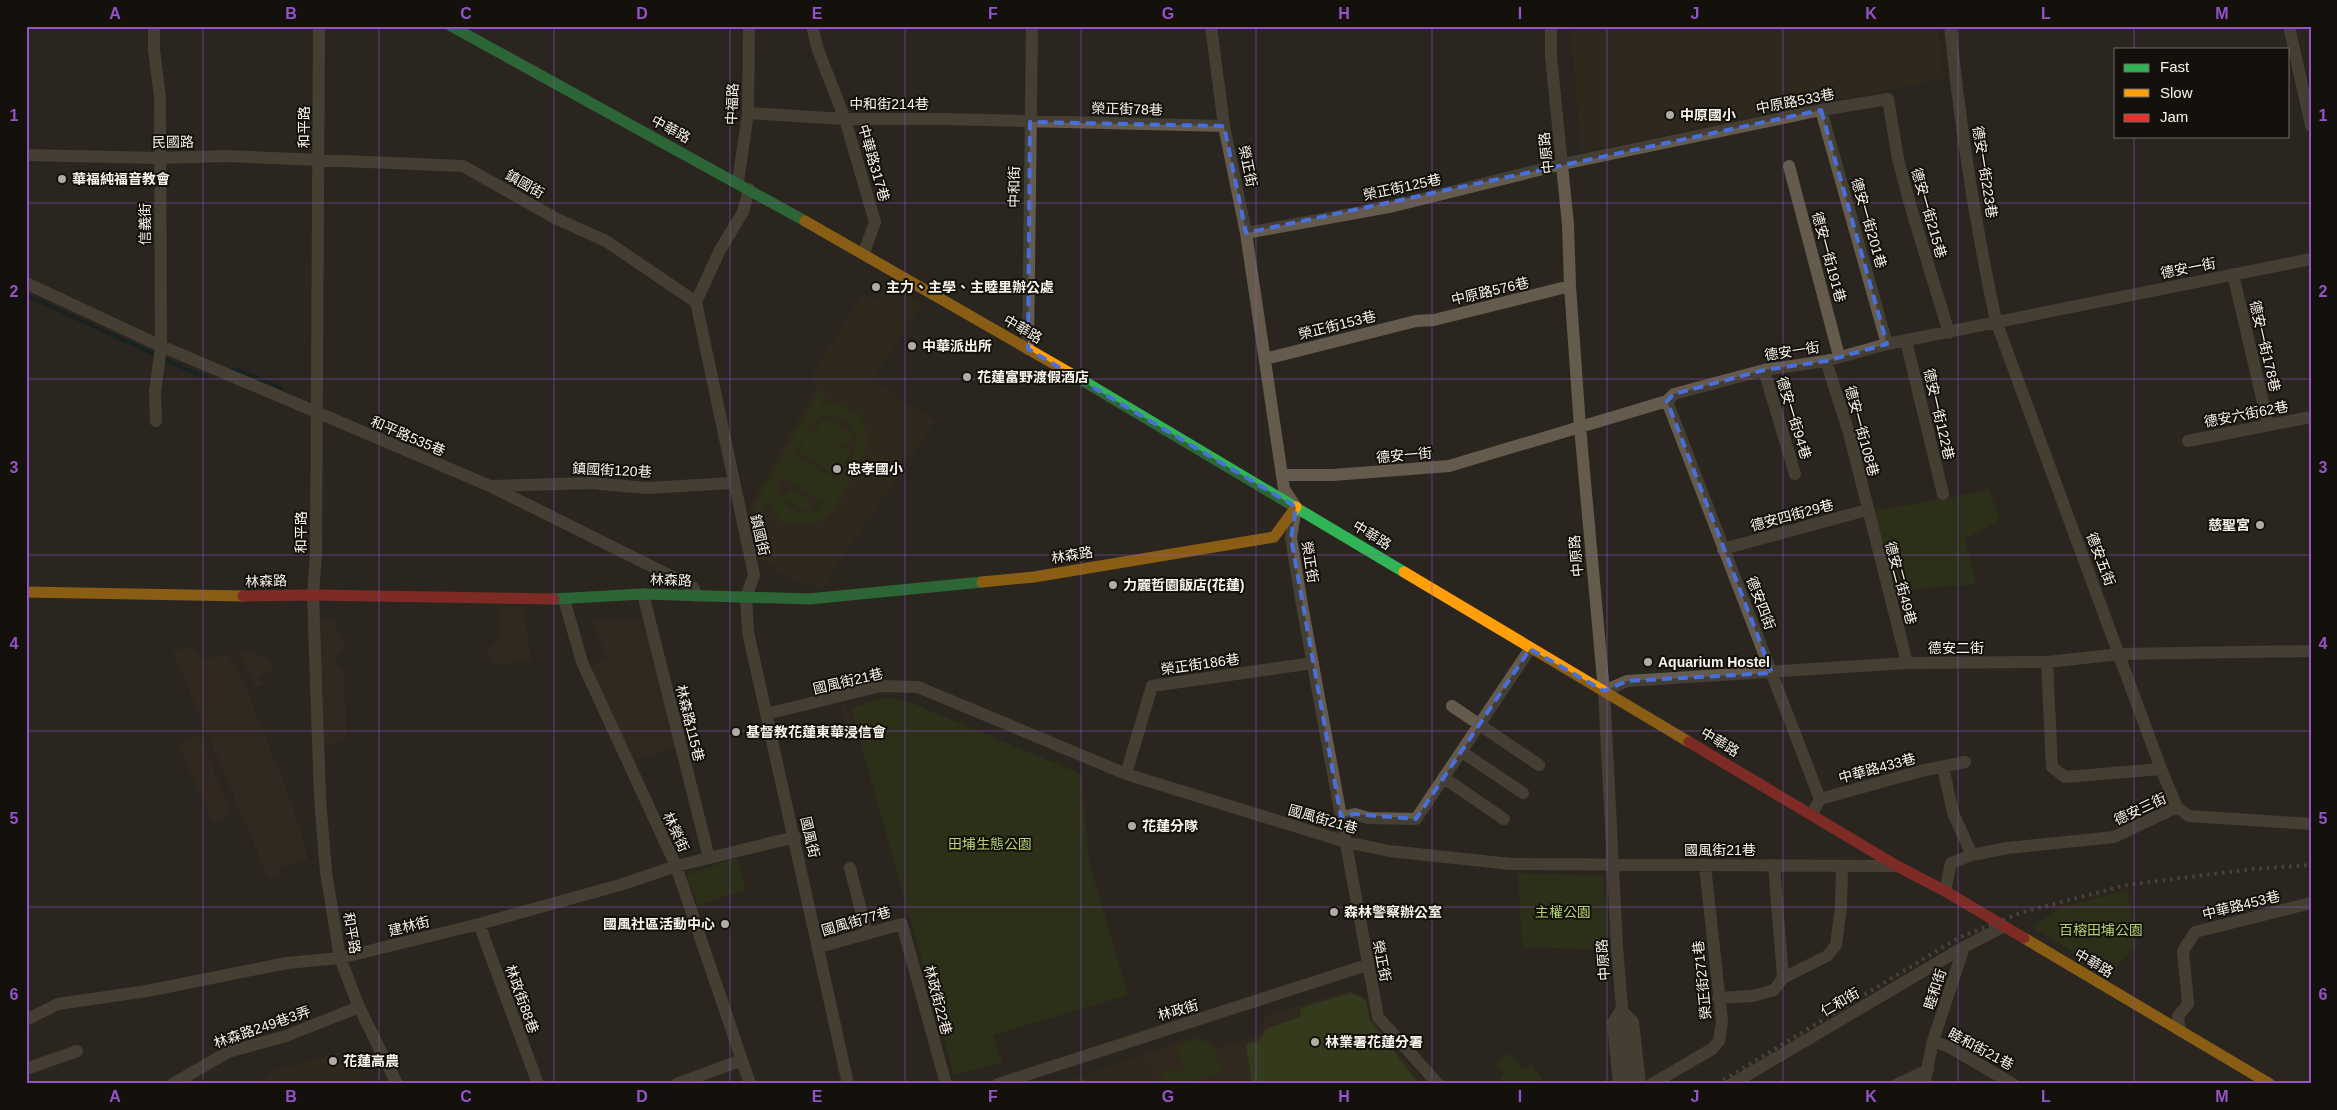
<svg xmlns="http://www.w3.org/2000/svg" width="2337" height="1110" font-family="Arial,'Noto Sans TC',sans-serif">
<style>
.commercial{fill:#3a2a22}
.built{fill:#362c1c}
.green{fill:#2f3c11;fill-rule:evenodd}
.forest{fill:#425319}
.lines{fill:none;stroke-linecap:round;stroke-linejoin:round}
.stream{stroke:#041d23;stroke-width:4}
.street{stroke:#655b4d;stroke-width:12}
.fast{stroke:#30b455;stroke-width:11}
.slow{stroke:#ff9f0a;stroke-width:11}
.jam{stroke:#e5322d;stroke-width:11}
.rail{stroke:#6b645b;stroke-width:4;stroke-dasharray:2.5 5;stroke-linecap:butt}
.marked{fill:none;stroke:#496fdc;stroke-width:4;stroke-dasharray:10 6;stroke-linejoin:round}
.grid{fill:none;stroke:#9454c8;stroke-width:1;stroke-opacity:0.55}
.poi-dot{fill:#b0aba4;stroke:#14100b;stroke-width:2}
.labels{text-anchor:middle;dominant-baseline:central;stroke-width:4;stroke-linejoin:round;paint-order:stroke}
.street-label{font-size:14px;fill:#f8f3eb;stroke:#14100b}
.poi-label{font-size:14px;font-weight:bold;fill:#f8f3eb;stroke:#14100b;text-anchor:start}
.park-label{font-size:14px;fill:#b1d174;stroke:#14100b}
.neatline{fill:none;stroke:#9454c8;stroke-width:2}
.grid-label{font-size:16px;text-anchor:middle;font-weight:bold;fill:#9454c8}
</style>
<rect width="100%" height="100%" fill="#2a261f"/>
<!-- commercial -->
<path class="commercial" d="M523,606L531,660L495,665L487,651L501,638L499,607Z
M314,617L334,621L345,646L335,659L344,673L346,736L316,753Z
M591,620H647L676,747L630,763L592,666L608,658Z
M188,647L205,659L228,654L247,691L293,806L308,859L279,867L281,876L269,879L173,652Z
M237,648L268,660L273,671L256,676L260,682L275,681L255,686Z
M846,704L853,722V739L844,740L838,726L846,723L843,712L838,707Z
M199,735L231,814L213,822L178,745Z
M1350,990L1367,999L1371,1018L1426,1084H1157L1147,1053L1199,1036L1218,1048L1258,1036L1266,1016Z"/>
<!-- built -->
<path class="built" d="M1571,26H1937L1944,78L1581,152Z
M888,285L921,305L871,380L935,421L822,588L792,580L756,555L750,506L815,390L813,374L823,357L863,293L876,301Z
M349,1050L365,1084H259L273,1071Z
M1147,1053L1157,1084H1056L1112,1066Z"/>
<!-- green -->
<path class="green" d="M820,391L826,394L819,406C830,402 838,402 848,409C883,431 862,462 845,488C840,497 835,509 827,517C822,521 816,523 810,524C788,530 778,519 768,502L760,514L752,509ZM824,416C843,416 862,428 855,450C851,463 838,478 830,490L836,479L795,455L782,477L823,502L818,511C796,519 781,505 777,485L812,423Z
M824,417L853,434L845,447L816,430Z
M811,429L850,452L837,476L798,452Z
M790,489L813,503L808,512L784,498Z
M1989,490L2000,520L1965,539L1976,584L1895,591L1875,511Z
M885,697L909,702L1081,774L1089,862L1128,995L993,1035L1002,1063L954,1075L851,708Z
M737,858L746,889L698,905L686,875Z
M1518,873L1604,876L1606,950L1522,947Z
M2127,890L2136,947L2109,973L2032,927L2062,907Z
M1198,1038L1213,1048L1223,1073L1186,1084H1164L1162,1074L1183,1068L1177,1046Z
M1510,1053L1523,1070L1532,1065L1545,1084H1504L1500,1078L1504,1074L1496,1064Z"/>
<!-- forest -->
<path class="forest" d="M1351,993L1366,1000L1369,1018L1419,1084H1252L1246,1044L1259,1041L1266,1029L1300,1017L1301,1008Z"/>
<g class="lines">
<!-- stream -->
<path class="stream" d="M26,295L199,375L207,377
M229,371L236,369L281,388"/>
<!-- street -->
<path class="street" d="M154,26V50L160,97L161,346L155,392L156,421
M319,26L316,554L313,595L320,798L326,872L340,958L359,1007L397,1084
M812,26L818,50L845,119L875,222L864,253
M1211,26L1224,126L1246,233L1284,489L1296,507L1291,538L1302,605L1378,1017L1438,1084
M1551,26V56L1568,225L1570,286L1580,427L1604,691L1617,946L1628,1084
M1950,26C1960,125 1975,224 1996,321L2161,769L2177,807
M2289,26L2311,126
M1821,110L1887,344
M748,113L845,119H943L1224,126
M26,155L159,158L226,156L463,166L557,219L606,241L696,302
M1789,166L1839,356
M738,182L748,113L749,26
M749,189L743,212L720,250L696,302L754,575L746,597L748,632L848,1084
M1246,233L1394,206L1563,164L1821,110L1888,99L1898,159L1911,208L1949,333
M2233,274L2268,424
M26,283L161,346L490,486L693,587L696,596
M1906,341L1943,494
M1028,349L1032,26
M1265,359L1416,321L1434,320L1570,286
M1826,361L1849,433L1907,663
M1764,370L1795,474
M1667,401L1820,799L1812,814
M2188,441L2311,417
M1283,475H1333L1449,466L1667,401L1674,394L1764,370L1826,361L1887,344L2311,259
M490,486L590,483L647,488L732,483
M1723,549L1867,510
M643,594L709,858
M564,599L582,662L676,866L750,1084
M2047,662L2052,767L2065,777L2161,769
M1604,691L1627,681L1907,663L2047,662L2120,654L2311,651
M1452,706L1539,765
M766,714L881,686L918,687L1126,774L1346,842L1389,851L1511,864L1896,866
M1462,752L1523,793
M1943,767L1953,813L1972,855
M1126,774L1152,686L1313,663
M1444,778L1504,819
M1820,799L1925,770L1965,762
M1341,817L1355,814L1368,818L1416,819L1530,649
M1774,865L1783,978
M850,868L867,934
M1945,891L1951,863L1972,855L2007,848L2114,837L2177,807L2189,816L2311,824
M479,924L538,1084
M819,947L902,924L946,1084
M1718,998L1753,996L1774,990L1783,978L1827,956L1836,945L1841,907L1842,867
M26,1020L58,1004L147,991L287,963L340,958L479,924L620,885L676,866L795,837
M2180,1031L2178,1016L2188,1004L2183,951L2195,932L2311,903
M1933,1041L1949,1047L2013,1084
M26,1069L77,1051
M173,1084L228,1052L286,1036L359,1007
M677,1084L742,1060
M998,1084L1367,965
M1619,1084L1613,1023L1621,1010L1633,1022L1640,1084
M1652,1084L1712,1049L1719,1041L1722,1021L1705,866
M1732,1084L1964,947
M1898,1084L1928,1070
M1924,1084L1933,1041L1964,947L2003,927"/>
<!-- fast -->
<path class="fast" d="M451,26L805,221
M1075,376L1404,572
M554,599L643,594L809,599L982,582"/>
<!-- slow -->
<path class="slow" d="M805,221L1075,376
M1404,572L1689,742
M982,582L1034,577L1274,537L1296,507
M26,592L243,596
M2024,938L2270,1084"/>
<!-- jam -->
<path class="jam" d="M243,596L313,595L554,599
M1689,742L1897,866L1945,891L2024,938"/>
<!-- rail -->
<path class="rail" d="M1717,1084L1958,938L2023,912L2127,885L2253,869L2311,865"/>
</g>
<!-- marked area -->
<path d="M0 0H2337V1110H0ZM1821,110L1887,344L1826,361L1764,370L1674,394L1667,401L1772,673L1627,681L1604,691L1530,649L1416,819L1355,814L1341,817L1291,538L1296,507L1028,349L1030,122L1224,126L1246,233Z" fill="#2a261f" fill-opacity=".55" fill-rule="evenodd"/>
<path class="marked" d="M1821,110L1887,344L1826,361L1764,370L1674,394L1667,401L1772,673L1627,681L1604,691L1530,649L1416,819L1355,814L1341,817L1291,538L1296,507L1028,349L1030,122L1224,126L1246,233Z"/>
<!-- grid -->
<path class="grid" d="M203,26V1084M379,26V1084M554,26V1084M730,26V1084M905,26V1084M1081,26V1084M1256,26V1084M1432,26V1084M1607,26V1084M1783,26V1084M1958,26V1084M2134,26V49M2134,136V1084M26,203H2311M26,379H2311M26,555H2311M26,731H2311M26,907H2311"/>
<!-- markers -->
<g class="poi-dot">
<circle cx="1670" cy="115" r="5"/>
<circle cx="62" cy="179" r="5"/>
<circle cx="876" cy="287" r="5"/>
<circle cx="912" cy="346" r="5"/>
<circle cx="967" cy="377" r="5"/>
<circle cx="837" cy="469" r="5"/>
<circle cx="2260" cy="525" r="5"/>
<circle cx="1113" cy="585" r="5"/>
<circle cx="1648" cy="662" r="5"/>
<circle cx="736" cy="732" r="5"/>
<circle cx="1132" cy="826" r="5"/>
<circle cx="1334" cy="912" r="5"/>
<circle cx="725" cy="924" r="5"/>
<circle cx="1315" cy="1042" r="5"/>
<circle cx="333" cy="1061" r="5"/>
</g>
<g class="labels">
<!-- street labels -->
<g class="street-label">
<text transform="translate(1795 101) rotate(-11)">中原路533巷</text>
<text transform="translate(732 104) rotate(-87)">中福路</text>
<text x="889" y="104">中和街214巷</text>
<text transform="translate(1127 109) rotate(1)">榮正街78巷</text>
<text transform="translate(304 127) rotate(-90)">和平路</text>
<text transform="translate(671 129) rotate(28)">中華路</text>
<text transform="translate(173 142) rotate(-1)">民國路</text>
<text transform="translate(1546 153) rotate(-96)">中原路</text>
<text transform="translate(874 163) rotate(74)">中華路317巷</text>
<text transform="translate(1248 166) rotate(78)">榮正街</text>
<text transform="translate(1985 172) rotate(81)">德安一街223巷</text>
<text transform="translate(525 184) rotate(30)">鎮國街</text>
<text transform="translate(1014 187) rotate(-89)">中和街</text>
<text transform="translate(1402 187) rotate(-12)">榮正街125巷</text>
<text transform="translate(1929 213) rotate(74)">德安一街215巷</text>
<text transform="translate(1869 223) rotate(74)">德安一街201巷</text>
<text transform="translate(145 224) rotate(-90)">信義街</text>
<text transform="translate(1829 257) rotate(75)">德安一街191巷</text>
<text transform="translate(2188 268) rotate(-11)">德安一街</text>
<text transform="translate(1490 291) rotate(-13)">中原路576巷</text>
<text transform="translate(1337 325) rotate(-14)">榮正街153巷</text>
<text transform="translate(1023 329) rotate(30)">中華路</text>
<text transform="translate(2265 346) rotate(77)">德安一街178巷</text>
<text transform="translate(1792 351) rotate(-9)">德安一街</text>
<text transform="translate(1939 414) rotate(77)">德安一街122巷</text>
<text transform="translate(2246 414) rotate(-11)">德安六街62巷</text>
<text transform="translate(1794 418) rotate(73)">德安一街94巷</text>
<text transform="translate(1862 431) rotate(75)">德安一街108巷</text>
<text transform="translate(408 436) rotate(23)">和平路535巷</text>
<text transform="translate(1404 455) rotate(-5)">德安一街</text>
<text transform="translate(612 470) rotate(3)">鎮國街120巷</text>
<text transform="translate(1792 515) rotate(-15)">德安四街29巷</text>
<text transform="translate(301 532) rotate(-90)">和平路</text>
<text transform="translate(760 535) rotate(77)">鎮國街</text>
<text transform="translate(1372 535) rotate(31)">中華路</text>
<text transform="translate(1072 555) rotate(-9)">林森路</text>
<text transform="translate(1576 556) rotate(-95)">中原路</text>
<text transform="translate(2101 559) rotate(69)">德安五街</text>
<text transform="translate(1310 562) rotate(81)">榮正街</text>
<text transform="translate(671 580) rotate(2)">林森路</text>
<text transform="translate(266 581) rotate(-2)">林森路</text>
<text transform="translate(1901 583) rotate(75)">德安二街49巷</text>
<text transform="translate(1761 603) rotate(69)">德安四街</text>
<text x="1956" y="648">德安二街</text>
<text transform="translate(1200 664) rotate(-8)">榮正街186巷</text>
<text transform="translate(848 681) rotate(-13)">國風街21巷</text>
<text transform="translate(690 723) rotate(76)">林森路115巷</text>
<text transform="translate(1720 742) rotate(31)">中華路</text>
<text transform="translate(1877 768) rotate(-15)">中華路433巷</text>
<text transform="translate(2140 809) rotate(-25)">德安三街</text>
<text transform="translate(1323 819) rotate(16)">國風街21巷</text>
<text transform="translate(676 832) rotate(65)">林榮街</text>
<text transform="translate(810 837) rotate(77)">國風街</text>
<text x="1720" y="850">國風街21巷</text>
<text transform="translate(2241 905) rotate(-14)">中華路453巷</text>
<text transform="translate(856 921) rotate(-16)">國風街77巷</text>
<text transform="translate(409 926) rotate(-14)">建林街</text>
<text transform="translate(352 933) rotate(80)">和平路</text>
<text transform="translate(1603 960) rotate(-94)">中原路</text>
<text transform="translate(1382 961) rotate(79)">榮正街</text>
<text transform="translate(2094 963) rotate(30)">中華路</text>
<text transform="translate(1702 980) rotate(-96)">榮正街271巷</text>
<text transform="translate(1935 989) rotate(-72)">睦和街</text>
<text transform="translate(522 999) rotate(70)">林政街88巷</text>
<text transform="translate(938 1000) rotate(75)">林政街22巷</text>
<text transform="translate(1840 1002) rotate(-30)">仁和街</text>
<text transform="translate(1178 1010) rotate(-16)">林政街</text>
<text transform="translate(262 1027) rotate(-19)">林森路249巷3弄</text>
<text transform="translate(1981 1049) rotate(28)">睦和街21巷</text>
</g>
<!-- poi labels -->
<g class="poi-label">
<text x="1680" y="115">中原國小</text>
<text x="72" y="179">華福純福音教會</text>
<text x="886" y="287">主力、主學、主睦里辦公處</text>
<text x="922" y="346">中華派出所</text>
<text x="977" y="377">花蓮富野渡假酒店</text>
<text x="847" y="469">忠孝國小</text>
<text x="2250" y="525" text-anchor="end">慈聖宮</text>
<text x="1123" y="585">力麗哲園飯店(花蓮)</text>
<text x="1658" y="662">Aquarium Hostel</text>
<text x="746" y="732">基督教花蓮東華浸信會</text>
<text x="1142" y="826">花蓮分隊</text>
<text x="1344" y="912">森林警察辦公室</text>
<text x="715" y="924" text-anchor="end">國風社區活動中心</text>
<text x="1325" y="1042">林業署花蓮分署</text>
<text x="343" y="1061">花蓮高農</text>
</g>
<!-- park labels -->
<g class="park-label">
<text x="990" y="844">田埔生態公園</text>
<text x="1563" y="912">主權公園</text>
<text x="2101" y="930">百榕田埔公園</text>
</g>
</g>
<!-- border -->
<rect width="2337" height="1110" fill="none" stroke="#14100b" stroke-width="55"/>
<!-- legend -->
<rect x="2114" y="48" width="175" height="90" fill="#14100b" stroke="#6f6b65"/>
<rect x="2124" y="64" width="25" height="8" fill="#30b455" stroke="#6f6b65"/>
<text x="2160" y="72" font-size="15" fill="#f8f3eb">Fast</text>
<rect x="2124" y="89" width="25" height="8" fill="#ff9f0a" stroke="#6f6b65"/>
<text x="2160" y="98" font-size="15" fill="#f8f3eb">Slow</text>
<rect x="2124" y="114" width="25" height="8" fill="#e5322d" stroke="#6f6b65"/>
<text x="2160" y="122" font-size="15" fill="#f8f3eb">Jam</text>
<rect x="28" y="28" width="2282" height="1054" class="neatline"/>
<g class="grid-label">
<text x="115" y="19">A</text>
<text x="291" y="19">B</text>
<text x="466" y="19">C</text>
<text x="642" y="19">D</text>
<text x="817" y="19">E</text>
<text x="993" y="19">F</text>
<text x="1168" y="19">G</text>
<text x="1344" y="19">H</text>
<text x="1520" y="19">I</text>
<text x="1695" y="19">J</text>
<text x="1871" y="19">K</text>
<text x="2046" y="19">L</text>
<text x="2222" y="19">M</text>
<text x="14" y="121">1</text>
<text x="2323" y="121">1</text>
<text x="14" y="297">2</text>
<text x="2323" y="297">2</text>
<text x="14" y="473">3</text>
<text x="2323" y="473">3</text>
<text x="14" y="649">4</text>
<text x="2323" y="649">4</text>
<text x="14" y="824">5</text>
<text x="2323" y="824">5</text>
<text x="14" y="1000">6</text>
<text x="2323" y="1000">6</text>
<text x="115" y="1102">A</text>
<text x="291" y="1102">B</text>
<text x="466" y="1102">C</text>
<text x="642" y="1102">D</text>
<text x="817" y="1102">E</text>
<text x="993" y="1102">F</text>
<text x="1168" y="1102">G</text>
<text x="1344" y="1102">H</text>
<text x="1520" y="1102">I</text>
<text x="1695" y="1102">J</text>
<text x="1871" y="1102">K</text>
<text x="2046" y="1102">L</text>
<text x="2222" y="1102">M</text>
</g>
</svg>
